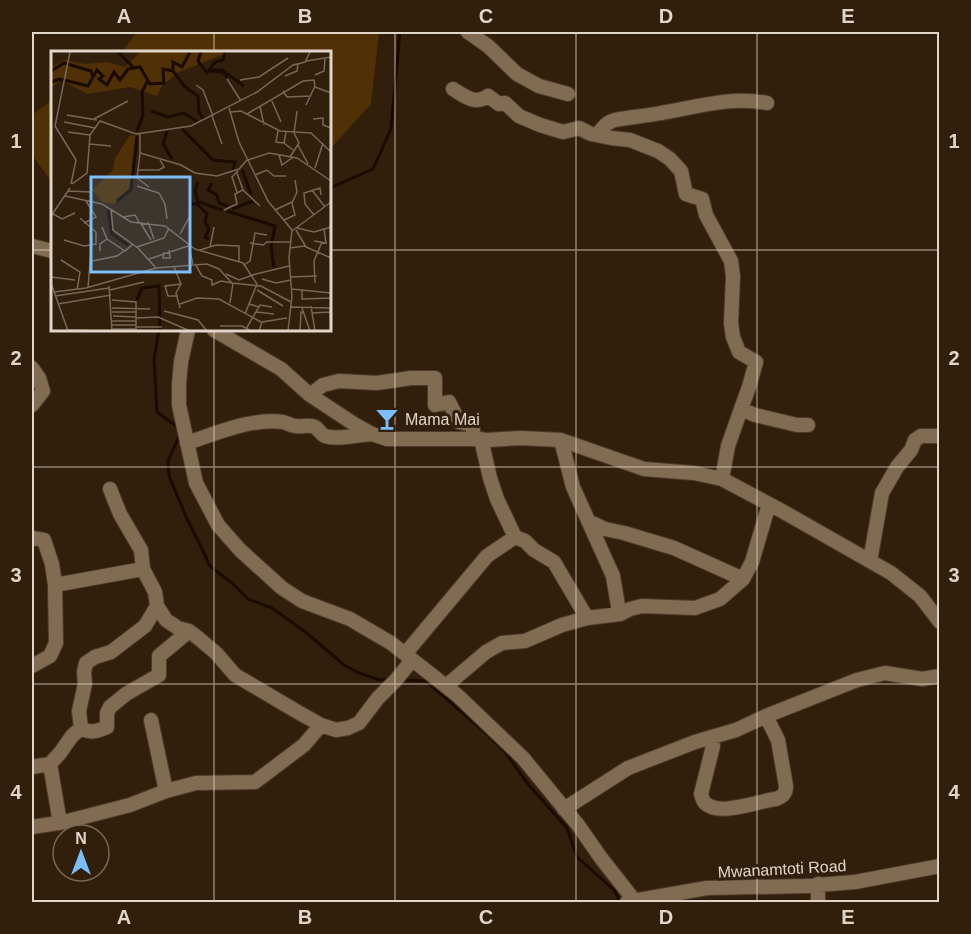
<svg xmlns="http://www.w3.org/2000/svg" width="971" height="934" font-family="Arial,sans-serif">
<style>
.green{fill:#503005}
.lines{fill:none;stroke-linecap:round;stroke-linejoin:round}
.stream{stroke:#1a0a00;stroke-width:3}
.minor-casing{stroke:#4e3c29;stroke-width:16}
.minor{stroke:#826b53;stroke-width:14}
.grid{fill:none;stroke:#e1d4c8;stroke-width:1.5;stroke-opacity:0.55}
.labels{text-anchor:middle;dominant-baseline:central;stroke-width:6;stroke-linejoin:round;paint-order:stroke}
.poi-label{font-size:16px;fill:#e1d4c8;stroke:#321f0b;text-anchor:start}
.street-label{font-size:16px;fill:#e1d4c8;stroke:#321f0b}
.inset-river{fill:none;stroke:#1a0a00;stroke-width:3}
.inset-road{fill:none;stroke:#786757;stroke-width:1.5}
.view{fill:#7cbef9;fill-opacity:0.15;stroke:#7cbef9;stroke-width:3}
.inset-edge{fill:none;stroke:#e1d4c8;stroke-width:3}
.neatline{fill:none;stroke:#e1d4c8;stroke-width:2}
.grid-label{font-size:20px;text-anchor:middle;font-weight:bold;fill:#e1d4c8}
</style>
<rect width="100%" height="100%" fill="#321f0b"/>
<!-- green -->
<path class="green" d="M137,32H379L371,104L330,149V52H122Z
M52,100V182L32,155V115Z"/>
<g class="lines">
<!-- stream -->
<path class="stream" d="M330,188L373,169L391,129L400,32
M159,330L154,359L157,412L180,429
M180,434L168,461L169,476L187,519L206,557L208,563L211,567L233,584L248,599L272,608L308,634L344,665L359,673L380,680L390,679
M403,680L426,681L487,734L505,752L528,784L567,828L577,857L614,890L620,900
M612,902L622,899
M681,902L693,896"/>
<!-- minor casing -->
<g class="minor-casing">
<path id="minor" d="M468,32L488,46L517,74L539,86L568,94
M453,89C466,97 475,105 488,96L499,104L505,103L519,116L540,125L563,132L579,128L591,134L611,138L630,140L658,151L670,159L681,171L686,194L702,199L706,215L731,261L733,276L731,323L733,337L739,352L756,362L749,387L741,409
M597,135C602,129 606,122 615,120C630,117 646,116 661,113C697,107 730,96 767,103
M32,246L52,251
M188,330L181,362L179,384V405L196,483L218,525L240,550L282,588L302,601L350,619L391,643L457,695L523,758L578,825L601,858L634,900
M214,330L281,369L310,395L354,424L372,434L387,439H473L488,440L520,438L561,440L644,469L694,473L722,479L782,511L891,573L920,596L940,622
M32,368L39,378L43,391L32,405
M310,395L323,385L339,381L377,383L411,378H435V405L449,402L459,422L471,424L473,427V439
M481,439L490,478L497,499L515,537L525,541L534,550L554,562L587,618
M561,440L573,487L613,576L619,612L620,614
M187,443C217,433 250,418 283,422C287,423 292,426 296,426C302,427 309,424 315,427C319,429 320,434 325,436C337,440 359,435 372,434
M722,479L728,446L741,409L755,415L797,425H808
M588,521L605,529L624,533L674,548L743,579
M32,538L44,540L52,564L55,585L56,643L50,656L32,666
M870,561L882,493L897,467L911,450L915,440L921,436H940
M55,585L143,569
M157,606L166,620L178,628L189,631L197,637L216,653L235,675L296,711L321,725L336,730L348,728L359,723L378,698L396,680L412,660
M405,654L487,556L515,537
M446,686L486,652L502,643L525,641L562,625L587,618L620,614L630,609L642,606L695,608L720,599L743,579L752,562L769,504
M151,720L166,791
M81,728L79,711L85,684L84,672L86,663L95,657L111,652L145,626L157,606L155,592L143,569L141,550L120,514L110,489
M711,737L713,746L701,794C702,797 703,801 705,803C719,817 758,801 776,799C783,796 786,794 786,786L778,740L766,716
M50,764L60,823
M32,767L50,764L60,753L72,736L81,728C91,734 97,731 107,727V713L110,707L126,694L159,675V656L189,631
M564,809L628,768L695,742L736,730L766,716L857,680L885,673L922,679L940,676
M32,827L64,822L130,805L166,791L196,783L255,782L304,745L321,725
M627,902L707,888L805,886L855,882L940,866
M818,902V884"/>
</g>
<!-- minor -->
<use href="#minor" class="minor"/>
</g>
<!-- grid -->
<path class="grid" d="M214,32V52M395,32V902M576,32V902M757,32V902M32,250H52M330,250H940M214,330V902M32,467H940M32,684H940"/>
<!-- icons -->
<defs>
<g id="bar-bare" transform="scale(1.8)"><path d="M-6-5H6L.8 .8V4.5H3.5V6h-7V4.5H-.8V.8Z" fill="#7cbef9" stroke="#321f0b" stroke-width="2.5" paint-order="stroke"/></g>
</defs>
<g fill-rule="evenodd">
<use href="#bar-bare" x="387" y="419"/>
</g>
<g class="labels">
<!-- poi labels -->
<g class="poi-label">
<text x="405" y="419">Mama Mai</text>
</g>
<!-- street labels -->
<g class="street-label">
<text transform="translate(782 869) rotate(-3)">Mwanamtoti Road</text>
</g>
</g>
<!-- overview -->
<g transform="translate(51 51)">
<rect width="280" height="280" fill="#321f0b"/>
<path d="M89,1H178L126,22L111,35L106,45L79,36L36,43L10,29L0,37V16L13,9L34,13L56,11L74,16ZM79,84L88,85L78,137L63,153L51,151L41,139L62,119L64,107Z" fill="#503005"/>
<path class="inset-river" d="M67,1L83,17M150,1L147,10L156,22L164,11L172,9L174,1M161,19H171L193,35M0,20L13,12L40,20L42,26M122,20L134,36L147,45L148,62L153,68M159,20L172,21L176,27M0,31L9,28L37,35L46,19L52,25L48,28L56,34L63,21L69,29L77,18L89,16L99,33L113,32L112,18L122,20V11L131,16L139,1M100,60L117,66L133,62L147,71M131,78L162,109L184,111L182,119M86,80L92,64L91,41L97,29M116,80L112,93L121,108M191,119L200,143M147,131L144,139L147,151M161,132L157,139L166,144L168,152L177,155M66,150L80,139L86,85M146,153L156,163L154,171L158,178L154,186L158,188M139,154L149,151L171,159M181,158L202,150M57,159L61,183L77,194M176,160L224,175L220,196L223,216M86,249L91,237L108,235L109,280"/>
<path class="inset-road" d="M19,1L4,75L25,109L20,133M255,10L280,6M264,24L273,20L274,8M234,25L246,20L247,12M176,28L190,50M189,29L208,26L237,7M145,34L152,39L162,65M232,40L236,46L260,45M220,48L230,71M255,54L264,35M209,55L213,74M178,57L188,91L217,150L241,179L238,207L241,245L237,280M180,61L190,60L229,80L260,82L280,101M196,63L252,30L263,29L264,36L280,42M16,64L46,69M161,65L171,93M43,68L77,50M262,68L272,67V74L280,77M13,71L44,77M227,80L225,91L233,92M17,81L39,84M235,81L233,92L242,99M89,82V102L130,114L144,122L166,125L188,118L196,109M243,82L246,60M39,93L60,95M247,94L257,113M89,102L86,127L98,136M228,104L231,114L241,107M239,106L248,92L243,82M197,109L218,102L246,107L280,130M264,117L272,92M86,119H108L113,116L109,109M204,124L216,119L223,125H235M21,133L36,122L39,84L49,70L85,83L140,75L206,41L242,14L254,11L259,1M86,135L108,142L114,153L116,168M192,139L209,155M261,139L274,156M17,140L40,141M186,141L181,126L187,120M14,145L51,153L80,171L114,175L144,198L192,212L206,233L198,253M60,158L62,179L87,197L105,217M173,159L186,153L184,143L192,139L186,122M224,159L241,151M2,163L11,168L24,162M263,164L254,153L253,142L269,137L270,144M0,165L19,137M72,166L84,164L88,171M233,169L244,164L241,152L246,141L244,129M89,171L100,189M97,171L103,188M33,172L45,166L35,150M246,177L263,181L280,176M245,179L255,196M241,180L280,151M129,183L139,165M56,188L74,200L82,193M13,189L33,195L45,193V181L29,167M263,190L275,192L273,178M137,192L142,213M199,192L212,194L216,191H240M86,196L113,187L118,177M159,196L163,176M239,197L253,195L280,207M149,199L165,194L188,195V211M49,200V193L56,188L51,176M113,201L112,207H119L118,199M98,208L137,195M10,209L29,221L26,239M41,210L66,205L73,200M144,213L151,225L161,229V234L170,230L181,232M193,214L199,210L204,182L216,184M123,216L130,233L125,242L129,257M175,223L188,229L202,224M201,224L238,215M0,226L24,229M239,226L266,225M211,228L225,232L240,229M0,232L17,280M264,232L263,210L271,191M58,235L61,280M37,237L41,186M241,238L280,242M251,238V248L280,247M59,239L93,231M206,239L232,255M3,241L35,237L105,217L156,213L168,218L181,232L210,235L240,251M4,245L58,237M127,245H117L114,235L130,233M61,249L85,251V280M179,252L182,232M7,253L60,244M129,253L146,247L168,248L210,271M260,255L264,280M239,256L280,257M61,257L99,258M251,257L259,280M279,257L280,280M113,260L147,269L156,280M61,261H85M205,261L223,263M261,262L279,261M194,263L198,253L208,256M62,265L85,266M85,267L107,266L139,280M61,270H85M61,274H85M169,275H191L200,280M85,276H111M61,278H85M195,278L209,254L221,256M17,279L47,280M208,280L211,271L236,267M249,280L250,261L253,262"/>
<path class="view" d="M40,126H139V221H40Z"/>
<rect width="280" height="280" class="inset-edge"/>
</g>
<!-- border -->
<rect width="971" height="934" fill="none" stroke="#321f0b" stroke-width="66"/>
<!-- north arrow -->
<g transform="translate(81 853)"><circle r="28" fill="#321f0b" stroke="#786757" stroke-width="1.5"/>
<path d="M0-4.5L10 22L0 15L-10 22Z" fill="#7cbef9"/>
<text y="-9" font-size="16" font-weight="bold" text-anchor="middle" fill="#e1d4c8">N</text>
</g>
<rect x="33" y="33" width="905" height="868" class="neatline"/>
<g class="grid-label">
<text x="124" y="23">A</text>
<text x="305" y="23">B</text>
<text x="486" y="23">C</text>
<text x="666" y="23">D</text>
<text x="848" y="23">E</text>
<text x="16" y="148">1</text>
<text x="954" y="148">1</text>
<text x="16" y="365">2</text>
<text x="954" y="365">2</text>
<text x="16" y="582">3</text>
<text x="954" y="582">3</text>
<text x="16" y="799">4</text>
<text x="954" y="799">4</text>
<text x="124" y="924">A</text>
<text x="305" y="924">B</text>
<text x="486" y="924">C</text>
<text x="666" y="924">D</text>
<text x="848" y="924">E</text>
</g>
</svg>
